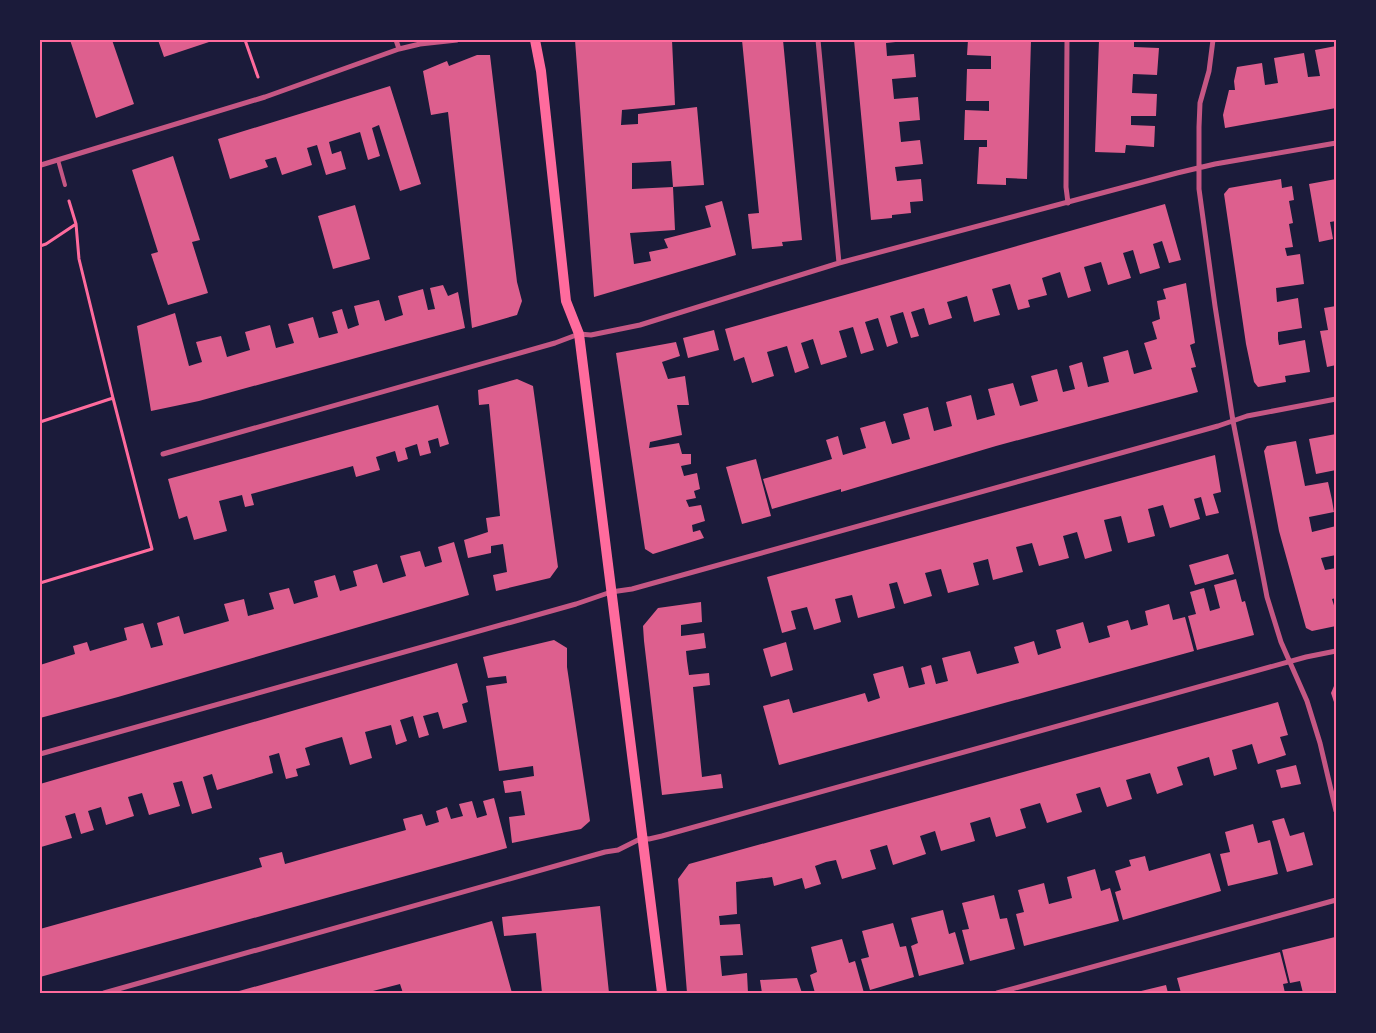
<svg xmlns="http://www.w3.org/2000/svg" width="1376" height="1033" font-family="'Playfair Display',serif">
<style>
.building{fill:#dd5f8e;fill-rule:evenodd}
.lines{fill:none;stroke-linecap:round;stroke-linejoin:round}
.path{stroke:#ff6b9d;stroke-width:3}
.service{stroke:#c65784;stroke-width:4}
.minor{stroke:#c65784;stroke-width:5}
.secondary{stroke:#ff6b9d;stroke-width:10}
.neatline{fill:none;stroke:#ff6b9d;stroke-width:2}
</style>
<rect width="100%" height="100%" fill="#1b1b3a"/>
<!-- building -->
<path class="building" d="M70,40H112L134,104L96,118Z
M158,40H215L164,57Z
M575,40H672L675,105L622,110L621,125L638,124V114L697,107L704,185L673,187L675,230L630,233L634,264L651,261L649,252L668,248L664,239L711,227L705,206L722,201L736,255L594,297ZM671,161L673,187L632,189V163Z
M742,40H783L802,240L782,242L783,246L752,249L748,214L759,213Z
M854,40H905V41L886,43L887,56L914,54L916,77L892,79L894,99L918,97L920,120L899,122L901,142L920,140L923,164L895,167L897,181L921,179L923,201L910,202L911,213L892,215V218L871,220Z
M968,40H1031L1027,179L1006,178V185L977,184L979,147H987V140H964L965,110L989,111V101H966L967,69H991V56L967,55Z
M1099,40H1134V47L1159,48L1157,75L1133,74L1132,93L1157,94L1156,116H1131V125L1155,126L1154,147L1126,145L1125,153L1095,152Z
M1336,46V108L1225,128L1223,115L1229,90H1235L1234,81L1237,67L1262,63L1265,85L1278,83L1274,58L1304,53L1308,77L1320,76L1315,50Z
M477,55H490L517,282L522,301L517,315L472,328L448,112L431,115L423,71L447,61L449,66Z
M390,86L421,184L400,191L379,125L372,128L380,156L368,160L360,132L329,142L332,154L341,151L346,169L326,175L317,145L307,148L312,165L282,175L276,157L265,160L268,167L230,179L218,139Z
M173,156L200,240L192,242L208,293L168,305L151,254L158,252L132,170Z
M1281,179L1282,188L1292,186L1294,200L1289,201L1293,223L1289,224L1293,247L1285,248L1287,256L1300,254L1304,284L1276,288L1277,302L1298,298L1302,328L1278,332V339L1279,345L1305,340L1310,372L1285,376L1286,382L1258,387L1254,382L1246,344L1224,194L1229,188Z
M1336,179V221L1330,222L1333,239L1319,242L1309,184Z
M1165,204L1181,260L1169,263L1162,241L1153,244L1160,268L1140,274L1133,250L1123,253L1131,278L1108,285L1101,262L1084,267L1091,291L1068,298L1060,272L1042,278L1047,295L1028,300L1030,307L1018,310L1010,284L992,289L1000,315L984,319L974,322L967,296L947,302L952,318L939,322L929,325L924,308L911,312L919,336L911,338L903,312L890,316L898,343L887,347L878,318L865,322L874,350L861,354L853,327L839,331L847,357L821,365L813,339L801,343L809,368L795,373L787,346L767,352L774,376L752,383L744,357L734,361L725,329Z
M355,205L370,259L333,269L318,216Z
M1186,283L1195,343L1190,345L1196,367L1191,368L1198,392L996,446L841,492V489L772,509L763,479L832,459L826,440L838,436L843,455L866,448L860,428L885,421L892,444L910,439L903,414L928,407L934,431L945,428L952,426L946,402L971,395L977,420L995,415L988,389L1013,383L1020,406L1038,401L1031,376L1057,369L1063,392L1075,389L1069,366L1082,362L1088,387L1109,382L1103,357L1128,350L1134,374L1152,369L1144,343L1157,339L1152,322L1160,319L1157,301L1166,299L1163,289Z
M443,285L448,296L458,292L465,328L199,401L151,411L137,326L175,313L189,366L202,362L196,342L221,336L227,357L250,350L245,332L270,325L276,348L294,343L288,324L313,317L319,338L338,333L332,312L342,309L348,329L359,325L354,306L379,300L385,321L403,315L398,296L423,289L428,310L435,309L430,288Z
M1336,306V365L1327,367L1320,331L1328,330L1324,308Z
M714,330L719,350L688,358L683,338Z
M676,342L680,356L662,362L668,379L685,376L689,405H677L682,435L650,442L649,448L679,443L682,454H691V464L681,466L684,476L697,473L700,489L694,491L696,498L686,500L689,507L701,505L705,521L692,525L693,532L700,530L704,538L653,554L645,549L616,353Z
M517,379L533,386L558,567L550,578L496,591L493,575L507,572L503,544L491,546V553L468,558L464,540L488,532L486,518L500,516L489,404L479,405L478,390Z
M438,405L449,444L440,447L438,438L428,441L431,453L420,456L417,444L405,448L408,459L398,462L395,451L376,457L380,470L356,477L353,466L251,494L254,505L245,507L242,495L219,501L227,531L194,540L187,516L179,519L168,479Z
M1336,434V470L1316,474L1309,439Z
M1296,441L1305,486L1328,482L1332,500L1334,512L1309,517L1312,532L1336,526V555L1321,558L1325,570L1336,568V598L1332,599L1336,612V626L1312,631L1306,628L1279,531L1264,451L1267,446Z
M1215,455L1221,492L1213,494L1219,513L1206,516L1201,497L1194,499L1200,519L1170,528L1163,505L1148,509L1155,536L1128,543L1121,516L1104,520L1112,551L1085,559L1077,532L1063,536L1069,558L1039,566L1032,543L1016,547L1023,572L993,580L988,559L973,563L979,585L948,593L941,569L925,573L932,596L904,604L897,582L889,584L895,608L858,618L852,595L835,599L841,622L814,630L807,607L791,611L796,629L782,633L767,577Z
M756,459L771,516L742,524L726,467Z
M454,542L469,595L118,697L40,718V665L75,654L73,646L87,642L90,651L127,640L124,628L143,623L151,648L163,645L157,623L179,616L184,634L229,621L224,604L244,599L248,616L274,609L269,593L289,588L294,604L318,597L314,581L335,575L340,591L357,586L353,571L377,564L383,583L396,579L406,576L400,556L420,551L425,567L442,562L438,547Z
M1228,554L1234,574L1195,585L1189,565Z
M1236,579L1242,602L1245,601L1254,635L1197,650L1188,616L1196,614L1190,592L1204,588L1210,611L1220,608L1214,585Z
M701,602L702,622L681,625V636L704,633L706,648L686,651L687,661L689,675L709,673L710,685L693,687L702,777L721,774L723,788L662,795L644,641L643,626L658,608Z
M1169,604L1173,620L1185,617L1194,651L779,765L763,706L789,699L793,713L865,693L868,702L880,698L873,674L903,666L909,688L925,684L921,668L931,665L936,684L948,681L942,658L970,651L977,674L1019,663L1014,647L1034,641L1038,655L1061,648L1056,630L1083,622L1089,643L1110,637L1107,626L1128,620L1131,630L1148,625L1145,611Z
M554,640L567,648V667L590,821L581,829L512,843L509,817L525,815L521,791L505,793L503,781L534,776L533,766L499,771L486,686L507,683L506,676L488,678L483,657Z
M786,642L793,670L771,677L763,649Z
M457,663L468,702L462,704L467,722L443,729L438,712L423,716L429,735L419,738L413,716L400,720L407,741L396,745L391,725L365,732L372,758L350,765L342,737L314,745L305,748L310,765L296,769L298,776L286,779L279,753L269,756L273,773L217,790L212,774L203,777L212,808L192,814L182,781L173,783L180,806L149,815L142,793L128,797L134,816L106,825L101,807L88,811L94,830L81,834L75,813L65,816L72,838L41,847L40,784Z
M1334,686H1336V708L1331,693Z
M1278,702L1288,735L1280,737L1286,755L1258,764L1252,744L1232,750L1237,769L1214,776L1209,757L1177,767L1183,785L1157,794L1150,773L1126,780L1132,799L1107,807L1100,787L1076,794L1082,812L1047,823L1040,803L1020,809L1026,828L996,837L990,817L970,823L975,841L941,851L935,831L920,836L926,854L893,865L887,845L877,848L870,850L876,869L842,879L836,860L826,862L815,866L821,884L805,889L802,878L774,886L772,877L736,882L737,914L719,916L720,925L740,924L743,955L720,956L722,976L747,973L748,993H687L678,879L689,864Z
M1296,765L1301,784L1281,788L1276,770Z
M494,798L507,848L40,977V929L262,867L259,858L282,852L285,864L406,830L403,819L422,814L426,826L439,822L436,811L447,807L451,819L463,816L459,804L472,801L477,818L487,815L483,801Z
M1284,818L1290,836L1304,832L1313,865L1287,872L1272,821Z
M1253,824L1258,843L1270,840L1278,874L1228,886L1220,854L1230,852L1225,832Z
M1210,853L1221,891L1123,920L1115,892L1121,890L1115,871L1131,866L1129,860L1145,856L1149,871Z
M1095,869L1101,891L1110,888L1119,921L1024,946L1016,914L1024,912L1018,890L1044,883L1049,904L1072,898L1067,877Z
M994,895L1000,919L1007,918L1015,949L970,961L962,930L969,929L962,903Z
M600,906L609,993H542L536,933L504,936L502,917Z
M943,910L949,934L955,932L964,964L919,976L911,946L918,943L911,918Z
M492,921L512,993H403L400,984L373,991V993H232Z
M893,923L900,947L906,946L914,977L870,990L861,959L869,957L862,931Z
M1335,937L1336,991L1329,993H1303L1300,981L1290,983L1282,950Z
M842,939L849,963L855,961L864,993H815L810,975L817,972L811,947Z
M1280,952L1288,983L1283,984L1285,993H1181L1177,978Z
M797,978L802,993H762L760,980Z
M1166,985L1168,993H1137V992Z"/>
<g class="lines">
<!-- path -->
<path class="path" d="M245,40L258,77
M40,246L46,244L76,224L69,201
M40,422L113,398L79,259L76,224
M40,583L152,549L113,398"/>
<!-- service -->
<path class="service" d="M58,160L65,185"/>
<!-- minor -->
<path class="minor" d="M396,40L399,49
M818,40L839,263
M1067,40L1066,187L1068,203
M1213,40L1209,71L1200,103L1199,127V189L1215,306L1233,421L1267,597L1281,642L1307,701L1320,743L1336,811
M41,165L265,97L399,49L420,44L457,40
M163,454L555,343L579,334L591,335L640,325L839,263L1177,173L1215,164L1336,143
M40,754L576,604L611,592L632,589L1218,426L1247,416L1336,399
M104,993L605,852L618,850L642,838L649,839L662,836L1306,657L1336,651
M997,993L1336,900"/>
<!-- secondary -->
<path class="secondary" d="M535,40L541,71L566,301L579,334L662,993"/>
</g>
<!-- border -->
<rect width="1376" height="1033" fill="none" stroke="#1b1b3a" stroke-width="82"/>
<rect x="41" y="41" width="1294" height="951" class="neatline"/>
</svg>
